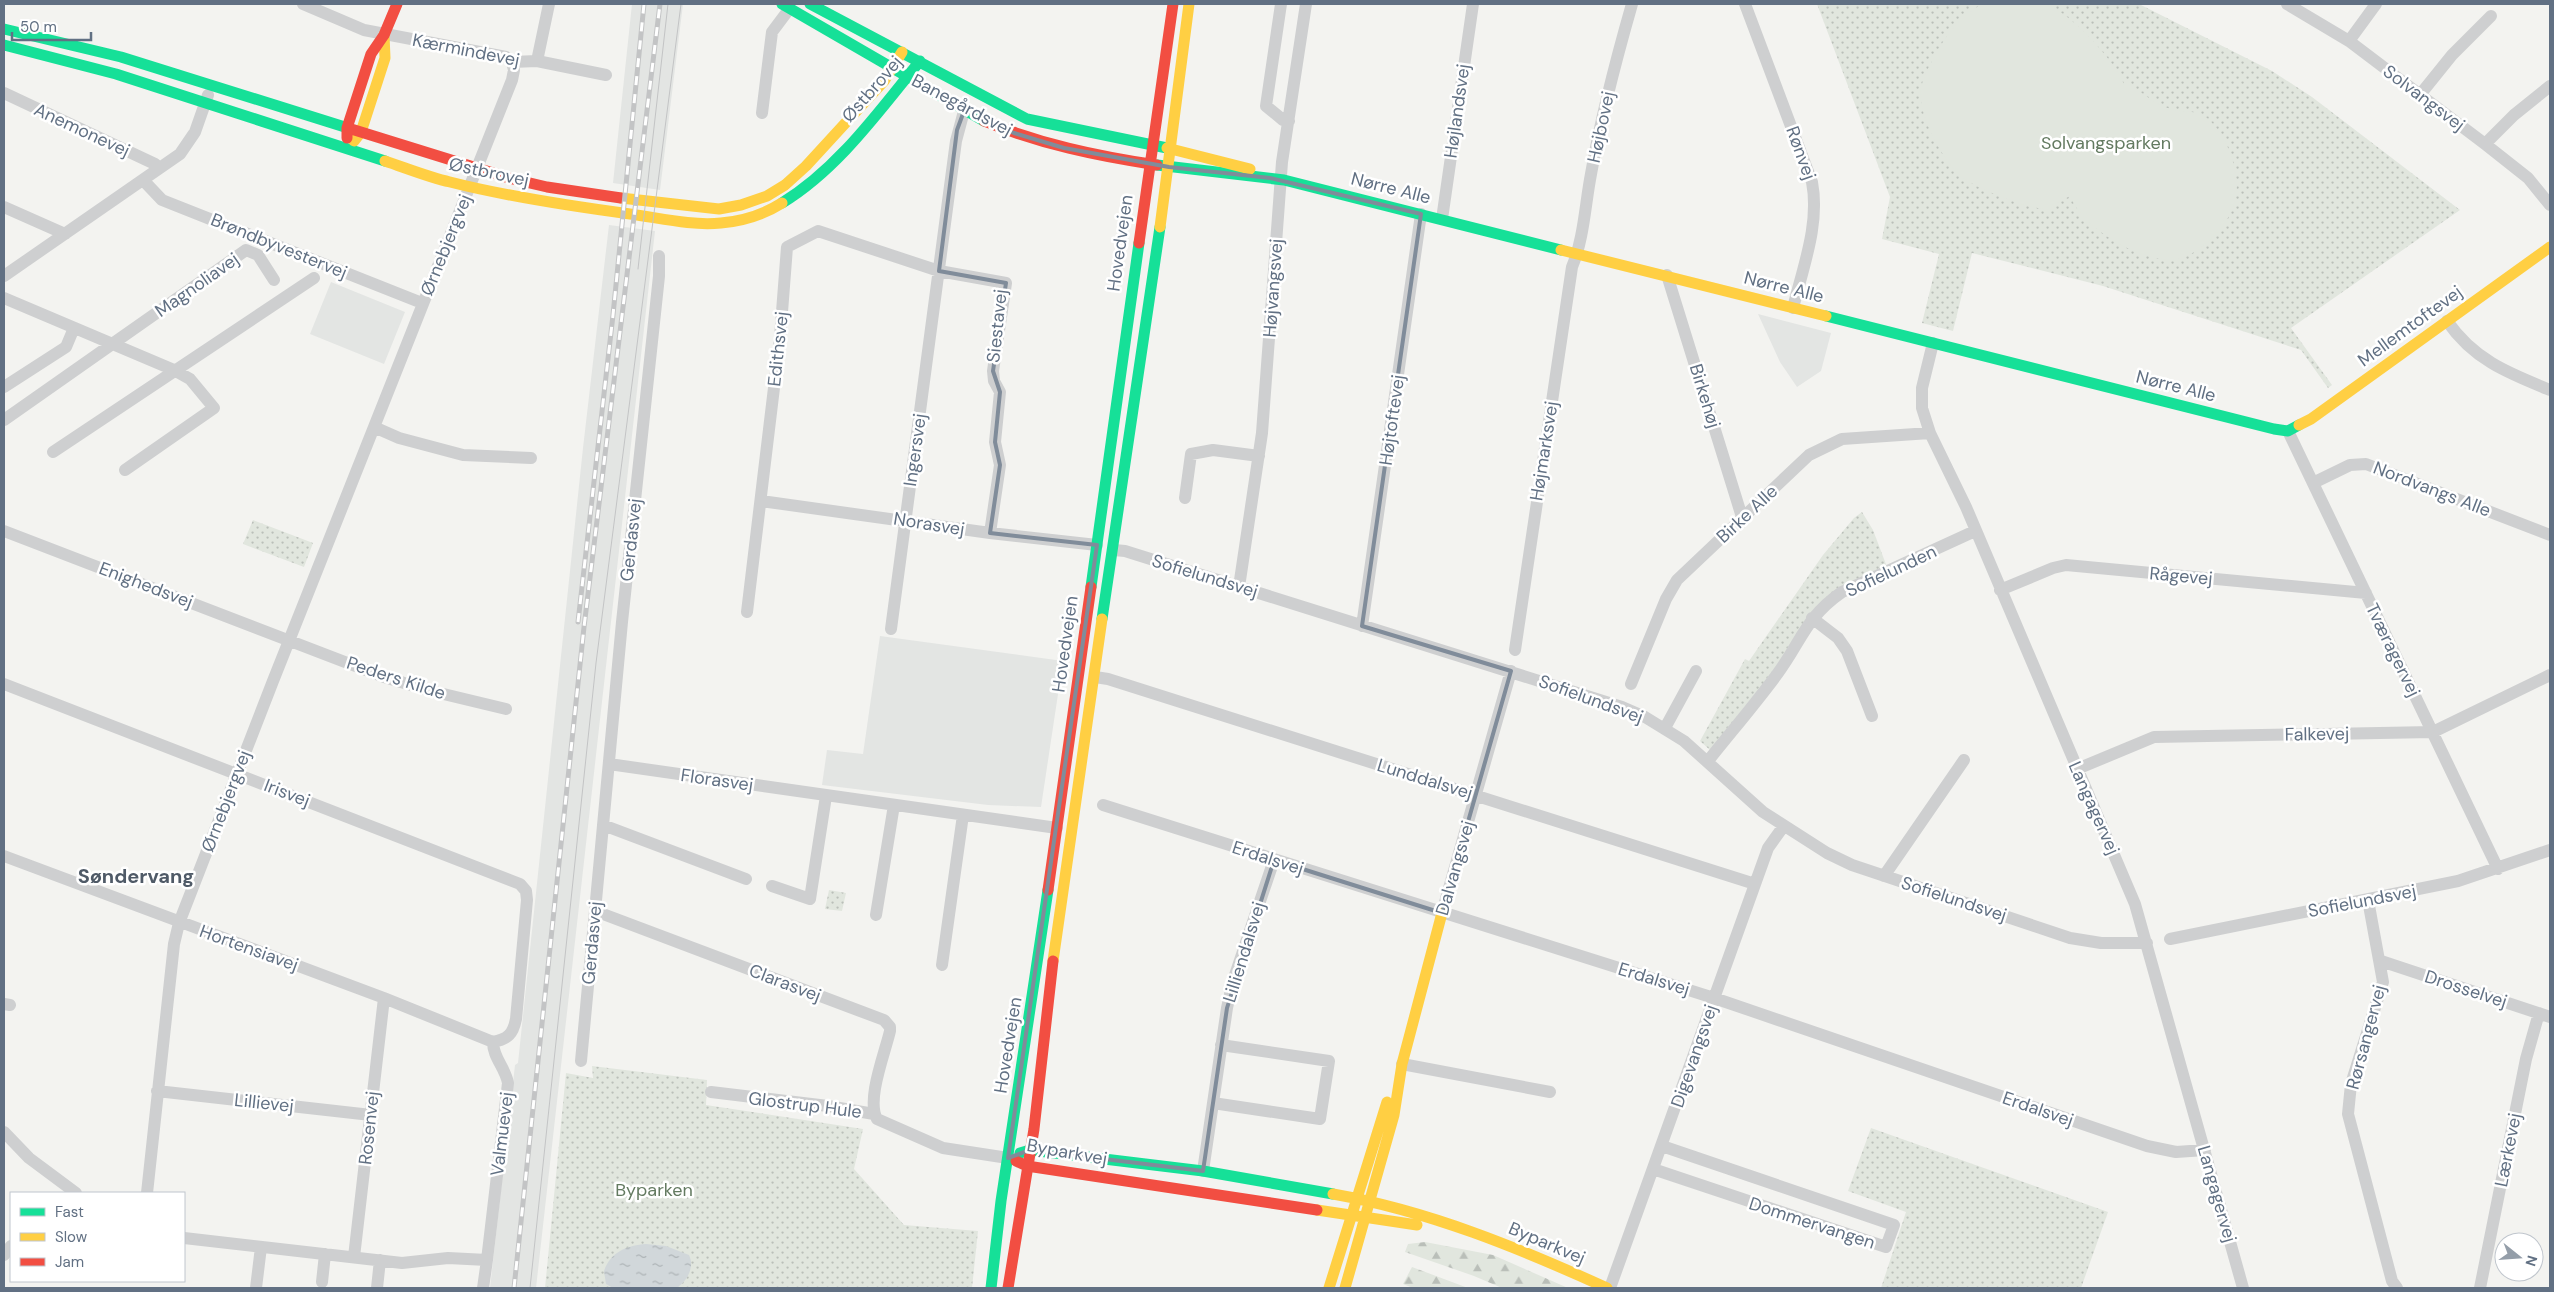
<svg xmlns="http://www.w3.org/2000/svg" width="2554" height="1292" font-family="'DM Sans',sans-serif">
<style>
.built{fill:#e3e5e3}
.forest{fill:url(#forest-firs)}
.park{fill:url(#park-dots)}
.pitch{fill:#e1e6de}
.water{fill:url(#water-ripples)}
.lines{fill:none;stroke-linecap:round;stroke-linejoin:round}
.street{stroke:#cecfd0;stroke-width:12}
.fast{stroke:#16e098;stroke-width:11}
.slow{stroke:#ffcf43;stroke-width:11}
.jam{stroke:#f24e42;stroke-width:11}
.tram{stroke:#c3c4c5;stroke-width:1}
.rail-casing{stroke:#c3c4c5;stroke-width:5}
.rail{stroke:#fff;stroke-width:3;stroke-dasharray:9;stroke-linecap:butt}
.marked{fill:none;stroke:#808c9a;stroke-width:4;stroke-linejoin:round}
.labels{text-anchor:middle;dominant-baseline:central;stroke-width:5;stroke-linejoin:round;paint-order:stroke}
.street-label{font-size:18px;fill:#617083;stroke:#fff}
.park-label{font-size:18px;fill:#637a60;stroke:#fff}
.quarter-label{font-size:20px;font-weight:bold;fill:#4f5a67;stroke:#fff}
</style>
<defs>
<pattern id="forest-firs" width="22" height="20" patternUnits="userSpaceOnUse" patternTransform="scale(1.25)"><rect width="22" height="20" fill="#e1e6de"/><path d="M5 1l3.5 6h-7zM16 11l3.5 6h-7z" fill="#babfb9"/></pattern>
<pattern id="park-dots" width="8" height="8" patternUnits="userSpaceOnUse" patternTransform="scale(1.25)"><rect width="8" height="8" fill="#e1e6de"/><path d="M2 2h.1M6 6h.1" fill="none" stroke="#babfb9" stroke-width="1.8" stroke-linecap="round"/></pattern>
<pattern id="water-ripples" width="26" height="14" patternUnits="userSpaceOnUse" patternTransform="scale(1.25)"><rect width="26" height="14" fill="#d1d7da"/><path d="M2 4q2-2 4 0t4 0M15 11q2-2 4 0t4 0" fill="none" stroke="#adb3b6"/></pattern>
</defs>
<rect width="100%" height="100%" fill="#f3f3f0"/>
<!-- built -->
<path class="built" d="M632,4H683L660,190L613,183Z
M609,225L655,231L536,1288H490L515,1065L518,1063L583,448Z
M331,282L405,312L384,364L310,334Z
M1758,314L1831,333L1821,371L1797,387L1780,362Z
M880,636L1063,661L1041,807L988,805L822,785L827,750L863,754Z"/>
<!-- forest -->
<path class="forest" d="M1425,1242L1493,1255L1568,1288H1502L1474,1276L1405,1252L1408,1244Z
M1412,1267L1468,1288H1413L1403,1284Z"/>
<!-- park -->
<path class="park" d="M1817,4H2139L2272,71L2312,97L2460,210L2291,328L2332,385L2328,388L2301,350L2103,286L1972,253L1953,331L1922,323L1939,254L1882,239L1890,197Z
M1862,512L1873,530L1887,567L1839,589L1710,750L1700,741L1745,659L1749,661L1823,555L1854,518Z
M253,520L313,543L304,567L243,544Z
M829,890L846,893L842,911L825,909Z
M592,1066L707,1080L706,1105L863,1129L854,1169L904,1225L978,1231L972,1288H545L566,1073L593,1078Z
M1871,1128L2108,1212L2081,1288H1881L1906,1212L1848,1191Z"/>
<!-- pitch -->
<path class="pitch" d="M1982,4C1996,4 2036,0 2047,5C2073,15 2113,59 2124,84H2129C2141,91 2156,106 2171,109C2183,113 2196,109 2207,118C2229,137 2243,178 2234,205C2228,225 2201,252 2182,258C2163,265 2127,250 2111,239C2094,228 2078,215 2070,196L2057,203L2054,209C2035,210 2020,204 2002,197C1987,191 1971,185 1959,174C1942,159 1917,113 1921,89C1923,76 1930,65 1936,54C1947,33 1961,16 1982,4Z"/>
<!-- water -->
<path class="water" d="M646,1244L666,1246L689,1255C695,1267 687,1282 676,1288H613L606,1284L604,1271C610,1252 628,1245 646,1244Z"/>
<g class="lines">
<!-- street -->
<path class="street" d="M303,4L364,30L506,57L512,62L537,61L606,75
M1281,4L1266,106L1283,120L1289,121
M1745,4L1812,182C1820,224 1803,267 1793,308
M2287,4L2349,41L2485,144L2528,178L2550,205
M2349,41L2376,4
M537,61L549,4
M4,93L155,164L158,169
M2419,96L2452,55L2491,16
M762,113L772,32L790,8
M2485,144L2514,115L2550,86
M143,180L162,200L422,303
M4,207L65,234
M1442,219L1473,4
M1667,275L1742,517
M4,276L180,154L195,132L208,95
M4,298L174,370L190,379L214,408L125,470
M2447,321C2474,360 2508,373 2550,390
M1933,343L1922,388V408L1930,433L1966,507L2135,904L2243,1288
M4,387L66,347L74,328
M4,420L246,250L258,255L274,280
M374,427L399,438L463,455L531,458
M2288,431L2498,869
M53,452L314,278
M2313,483L2350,465L2366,464L2550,535
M1185,498L1191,454L1213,450L1259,456
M761,501L990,533L1097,545
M4,531L384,677L431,691L506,709
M1114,550L1125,551L1622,707L1645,717L1684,741L1763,812L1827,853L1852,865L2070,938L2101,943H2147
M1239,587L1262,433L1282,162L1306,4
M2000,590L2053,568L2066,565L2366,593
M747,612L780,338L787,247L818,231L939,271L1006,283L993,371L994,381L1000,392L995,442L1000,465L990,533
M1812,618L1838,638L1847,651L1872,716
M1362,626L1421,214
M891,629L956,141L964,111
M1515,650L1572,267C1584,238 1585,205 1591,174C1601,116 1616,60 1632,4
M1095,677L1108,679L1755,884
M4,684L520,884L526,891L527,900L516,1019C513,1034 508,1039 493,1042
M1631,684L1666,599L1677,580L1809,455L1842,439L1930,433
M1665,728L1696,671
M1708,761C1731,732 1756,703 1778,673C1802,640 1806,617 1842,592L1975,531
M609,764L1057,828
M2077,769L2154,737L2433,732L2550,675
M1103,805L1714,998L2147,1146L2176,1152L2205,1150
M603,825L746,879
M4,856L384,998L493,1042
M1884,876L1964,760
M772,886L810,899L826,796
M2368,900L2383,982L2351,1084L2348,1114L2392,1281L2397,1288
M595,911L884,1020L890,1027V1031C885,1053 866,1100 877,1119L943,1148L1008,1158
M1442,913L1511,671
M876,915L894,805
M2170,939L2458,881L2550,850
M2381,961L2550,1017
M942,965L963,815
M4,1004L10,1005
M581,1061L622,622L659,276V256
M1402,1064L1550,1092
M157,1091L371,1115
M711,1092L828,1106L874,1114
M1213,1103L1320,1119L1329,1061L1221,1045
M4,1132L29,1158L76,1193
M1653,1169L1886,1247L1894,1225L1662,1146
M1203,1171L1227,1008L1233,981L1274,860
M147,1193L174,944L179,923L273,681L512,80L514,70L512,62
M184,1238L402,1263L448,1258L487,1260L483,1288
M4,1255L11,1246
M354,1257L384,998
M487,1260L508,1083C505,1067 493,1058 493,1042
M322,1282L325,1254
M256,1288L261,1247
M377,1288L380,1260
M1610,1288L1768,848L1783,827
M2480,1288L2526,1059L2539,1013"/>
<!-- fast -->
<path class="fast" d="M782,4L984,121
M810,4L1027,119L1167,148
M4,29L121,57L348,128
M4,45L116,74L385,161
M1157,165L1284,180L1561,250
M782,203C838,169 879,111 920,61
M1826,316L2274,429L2288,431L2299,425
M1091,587L1139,243
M1102,619L1160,227
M1020,1153L1030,1150L1203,1171L1333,1194
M991,1288L1001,1201L1048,890"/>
<!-- slow -->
<path class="slow" d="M354,141L361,132L385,58L384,35
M1167,148L1250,169
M385,161C406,168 428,177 450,182C509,197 570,206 630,214C660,218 691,226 721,223C743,221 763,215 782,203
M621,198L719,209L741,205L767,196L785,185L806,166L884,81L902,52
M1160,227L1189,4
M1561,250L1826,316
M2299,425L2311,419L2550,247
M1053,961L1102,619
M1333,1194C1429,1211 1519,1248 1607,1288
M1317,1210L1417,1225
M1329,1288L1387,1102
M1345,1288L1394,1115L1402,1064L1442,913"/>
<!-- jam -->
<path class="jam" d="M984,121C1040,144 1097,156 1157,165
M348,128L509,178L547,187L621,198
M347,138V128L371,54L384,35L397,4
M1139,243L1173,4
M1048,890L1091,587
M1016,1161L1027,1166L1317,1210
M1008,1288L1034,1129L1053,961"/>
<!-- tram -->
<path class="tram" d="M638,269L668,4
M530,1288L596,663L681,4"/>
<!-- rail casing -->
<g class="rail-casing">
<path id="rail" d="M578,622L613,315L644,4
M514,1288L584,627L660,4"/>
</g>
<!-- rail -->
<use href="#rail" class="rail"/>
</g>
<!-- marked area -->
<path class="marked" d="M964,111L1014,133L1064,148L1169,167L1270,178L1421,214L1362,626L1511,671L1442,913L1274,860L1227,1008L1203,1171L1030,1150L1008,1158L1097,545L990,533L1000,465L995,442L1000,392L993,371L1006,283L939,271L957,130Z"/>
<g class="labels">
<!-- street labels -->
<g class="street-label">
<text transform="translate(466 50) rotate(11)">Kærmindevej</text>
<text transform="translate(872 89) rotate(-49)">Østbrovej</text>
<text transform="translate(2424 98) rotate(37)">Solvangsvej</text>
<text transform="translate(962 105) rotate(28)">Banegårdsvej</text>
<text transform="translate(1457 111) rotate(-82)">Højlandsvej</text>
<text transform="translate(1601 127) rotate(-78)">Højbovej</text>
<text transform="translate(82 130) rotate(25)">Anemonevej</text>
<text transform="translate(1801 153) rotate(70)">Rønvej</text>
<text transform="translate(489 172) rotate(12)">Østbrovej</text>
<text transform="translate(1391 188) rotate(14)">Nørre Alle</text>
<text transform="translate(1120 243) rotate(-82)">Hovedvejen</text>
<text transform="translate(446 245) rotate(-68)">Ørnebjergvej</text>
<text transform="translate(279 246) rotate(22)">Brøndbyvestervej</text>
<text transform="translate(197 285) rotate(-35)">Magnoliavej</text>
<text transform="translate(1784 287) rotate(14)">Nørre Alle</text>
<text transform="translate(1273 288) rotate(-86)">Højvangsvej</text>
<text transform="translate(997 326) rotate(-84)">Siestavej</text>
<text transform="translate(2410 326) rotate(-36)">Mellemtoftevej</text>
<text transform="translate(778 349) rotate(-84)">Edithsvej</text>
<text transform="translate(2176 386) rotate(14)">Nørre Alle</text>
<text transform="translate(1705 396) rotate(73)">Birkehøj</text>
<text transform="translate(1392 420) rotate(-82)">Højtoftevej</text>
<text transform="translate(915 450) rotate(-82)">Ingersvej</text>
<text transform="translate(1544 451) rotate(-81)">Højmarksvej</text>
<text transform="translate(2432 489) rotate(21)">Nordvangs Alle</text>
<text transform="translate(1747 514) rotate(-43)">Birke Alle</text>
<text transform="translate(929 524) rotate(9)">Norasvej</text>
<text transform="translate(631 540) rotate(-84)">Gerdasvej</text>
<text transform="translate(1891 571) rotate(-25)">Sofielunden</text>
<text transform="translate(1205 576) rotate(17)">Sofielundsvej</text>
<text transform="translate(2181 576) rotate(5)">Rågevej</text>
<text transform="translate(146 585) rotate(21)">Enighedsvej</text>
<text transform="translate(1065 644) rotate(-82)">Hovedvejen</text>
<text transform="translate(2393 650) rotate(64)">Tværagervej</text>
<text transform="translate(396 678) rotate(18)">Peders Kilde</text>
<text transform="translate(1591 699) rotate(20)">Sofielundsvej</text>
<text transform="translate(2317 734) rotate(-1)">Falkevej</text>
<text transform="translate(1425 779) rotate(17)">Lunddalsvej</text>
<text transform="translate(717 780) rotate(8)">Florasvej</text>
<text transform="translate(287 793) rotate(21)">Irisvej</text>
<text transform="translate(226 801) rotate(-69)">Ørnebjergvej</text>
<text transform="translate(2094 808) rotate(66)">Langagervej</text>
<text transform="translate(1268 858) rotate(18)">Erdalsvej</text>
<text transform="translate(1455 868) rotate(-74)">Dalvangsvej</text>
<text transform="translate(1954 899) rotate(18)">Sofielundsvej</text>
<text transform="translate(2362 901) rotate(-11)">Sofielundsvej</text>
<text transform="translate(592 943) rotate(-85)">Gerdasvej</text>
<text transform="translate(249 948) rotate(20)">Hortensiavej</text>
<text transform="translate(1244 952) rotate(-73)">Lilliendalsvej</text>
<text transform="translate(1654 979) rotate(17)">Erdalsvej</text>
<text transform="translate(785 983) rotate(21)">Clarasvej</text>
<text transform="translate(2466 989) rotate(18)">Drosselvej</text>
<text transform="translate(2366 1037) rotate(-75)">Rørsangervej</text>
<text transform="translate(1008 1045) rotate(-81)">Hovedvejen</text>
<text transform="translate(1694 1056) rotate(-71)">Digevangsvej</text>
<text transform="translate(264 1103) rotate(6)">Lillievej</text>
<text transform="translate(805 1105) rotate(7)">Glostrup Hule</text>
<text transform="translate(2038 1109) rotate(19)">Erdalsvej</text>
<text transform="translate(369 1128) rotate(-84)">Rosenvej</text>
<text transform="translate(502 1134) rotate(-83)">Valmuevej</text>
<text transform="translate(2508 1150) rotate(-79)">Lærkevej</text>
<text transform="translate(1067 1152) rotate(10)">Byparkvej</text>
<text transform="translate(2217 1194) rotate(74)">Langagervej</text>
<text transform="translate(1812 1223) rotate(18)">Dommervangen</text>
<text transform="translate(1547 1243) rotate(23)">Byparkvej</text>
</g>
<!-- park labels -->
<g class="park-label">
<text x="2106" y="143">Solvangsparken</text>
<text x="654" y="1190">Byparken</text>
</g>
<!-- quarter labels -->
<g class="quarter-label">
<text x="136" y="876">Søndervang</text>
</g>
</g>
<!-- border -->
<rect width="2554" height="1292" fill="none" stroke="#617083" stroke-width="10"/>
<!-- legend -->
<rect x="10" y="1192" width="175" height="90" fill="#ffffff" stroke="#c0c6cd"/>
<rect x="20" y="1208" width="25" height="8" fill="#16e098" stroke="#c0c6cd"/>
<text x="55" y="1217" font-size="15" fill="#617083">Fast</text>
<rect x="20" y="1233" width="25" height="8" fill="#ffcf43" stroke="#c0c6cd"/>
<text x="55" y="1242" font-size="15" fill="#617083">Slow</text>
<rect x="20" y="1258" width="25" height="8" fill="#f24e42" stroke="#c0c6cd"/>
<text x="55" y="1267" font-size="15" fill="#617083">Jam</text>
<!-- north arrow -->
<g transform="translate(2519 1257) rotate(107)"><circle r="24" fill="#ffffff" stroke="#c0c6cd"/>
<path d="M0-4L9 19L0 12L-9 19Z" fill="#949ea9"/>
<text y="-8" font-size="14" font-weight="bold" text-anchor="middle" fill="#617083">N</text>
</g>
<!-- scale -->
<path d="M12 32v8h79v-8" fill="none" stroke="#617083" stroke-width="2.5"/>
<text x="20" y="32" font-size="15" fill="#617083" stroke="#ffffff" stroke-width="4" paint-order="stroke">50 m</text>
</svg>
